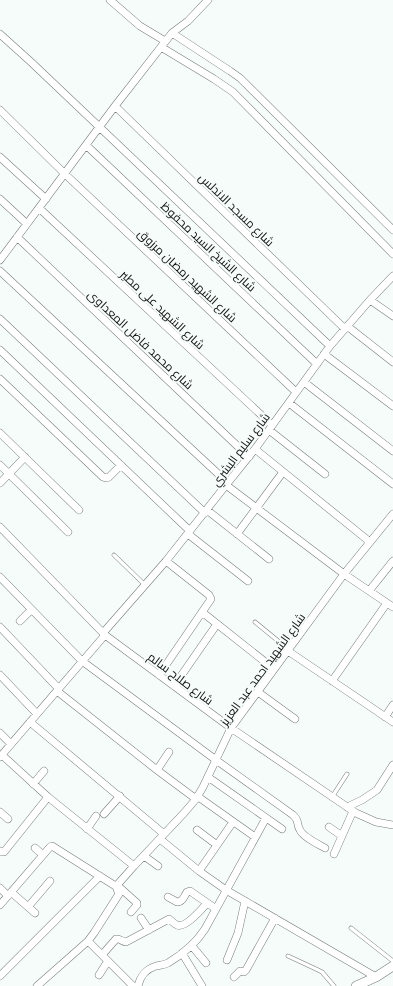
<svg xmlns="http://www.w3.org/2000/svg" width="393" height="986" font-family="'Exo 2',Cairo,sans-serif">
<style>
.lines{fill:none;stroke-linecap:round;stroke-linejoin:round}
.service-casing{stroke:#767b78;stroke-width:4.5}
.minor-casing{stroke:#767b78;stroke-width:8}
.tertiary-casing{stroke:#767b78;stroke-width:10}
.service{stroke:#fff;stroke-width:3.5}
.minor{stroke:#fff;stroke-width:7}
.tertiary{stroke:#fff;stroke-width:9}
.labels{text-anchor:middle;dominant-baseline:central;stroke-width:4;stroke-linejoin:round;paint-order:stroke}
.street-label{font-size:12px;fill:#0f1110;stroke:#f6fcf9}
</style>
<rect width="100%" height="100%" fill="#f6fcf9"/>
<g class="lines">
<!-- service casing -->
<g class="service-casing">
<path id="service" d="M114,555L145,585
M255,622L288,649
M332,797L347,774
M351,928L393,961
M288,956L316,969L322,972L334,986"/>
</g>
<!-- minor casing -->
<g class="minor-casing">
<path id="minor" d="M110,0L140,26L165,41
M172,33L230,71L240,78L393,230
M0,34L31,62L330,346
M161,47L214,79L233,92L393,254
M115,106L345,329
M0,110L65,174L296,392
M86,145L317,364
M0,157L46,199
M0,199L27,224
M39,208L272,425
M17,237L249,457
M0,260L115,106L161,47L172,33L188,21L208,0
M0,271L228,483
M370,300L393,316
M0,319L205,513
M347,326L393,362
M0,350L190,531
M324,354L393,406
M0,379L103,477L107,478L109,477L121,465
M304,382L393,451
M289,403L393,484
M269,430L325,474
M0,433L79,510
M255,449L370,542
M0,465L68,532
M0,483L25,457
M226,485L344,574L393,607
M207,510L269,559
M0,527L105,635L231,728L356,813L376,822L393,825
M188,534L248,581
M237,534L283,472
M0,577L82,661L216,760L293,815C300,821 296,824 300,830C303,837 318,844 325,848
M369,591L393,561
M202,612L274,669
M20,621L31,610
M0,627L59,689
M103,633L166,561L226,485L255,449L330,346L370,300L393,276
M288,651L393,722
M0,675L37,714
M159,675L211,599L209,595L166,561
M332,681L387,603
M174,686L217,624
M57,691L157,770L196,799
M258,692L295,719
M385,717L393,705
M30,722L164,834
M0,733L11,744
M2,755L48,797L134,866
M0,757L105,635
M157,770L169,752
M208,777L282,829
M33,784L44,771
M197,796L255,837
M347,807L362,800L377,790L393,765
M0,812L8,819
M104,814L120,796
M329,827L342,836
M87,829L96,816
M197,830L217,845
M160,839L199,871L226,890L376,977
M35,848L43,855
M0,851L2,852H4L48,797
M334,854L353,811
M144,856L158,866
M199,871L233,822
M118,886L137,903V905L131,912
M0,888L8,896
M11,892L35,913
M168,897L177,902C183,902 184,896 187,892L190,891L216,909
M0,905L50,847L52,846L117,887
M28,907L50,881
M141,918L149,930
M88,941L133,986
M192,946L206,963
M182,953L202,986
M102,955L116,939C120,938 122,942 126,942L169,919C172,921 174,924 177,925C185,929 203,908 207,903
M227,960L238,933L245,901
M99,975L108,961
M0,976L100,876
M234,977L240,971L244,972L246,970L275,918
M37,986L88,941L94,933L119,894L117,889L118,884L134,866L184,813L196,799L203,787L231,728L344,574L393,514
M138,986C140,977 146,969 156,966C160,965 164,965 168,963C183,954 196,943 205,929L266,818"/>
</g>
<!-- tertiary casing -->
<g class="tertiary-casing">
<path id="tertiary" d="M356,986L376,977L393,966"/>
</g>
<!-- service -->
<use href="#service" class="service"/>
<!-- minor -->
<use href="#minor" class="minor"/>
<!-- tertiary -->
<use href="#tertiary" class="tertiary"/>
</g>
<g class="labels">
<!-- street labels -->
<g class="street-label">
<text transform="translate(237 209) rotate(44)">شارع مسجد الاندلس</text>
<text transform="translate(209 246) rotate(43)">شارع الشيخ السيد محفوظ</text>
<text transform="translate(188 275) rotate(43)">شارع الشهيد رمضان مرزوق</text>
<text transform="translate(163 309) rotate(43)">شارع الشهيد على مطير</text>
<text transform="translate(141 339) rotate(43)">شارع محمد فاضل المعداوى</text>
<text transform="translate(240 449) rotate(-53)">شارع سليم البشري</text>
<text transform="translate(262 669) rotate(-54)">شارع الشهيد احمد عبد العزيز</text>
<text transform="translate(181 678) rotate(37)">شارع صلاح سالم</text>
</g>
</g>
</svg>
